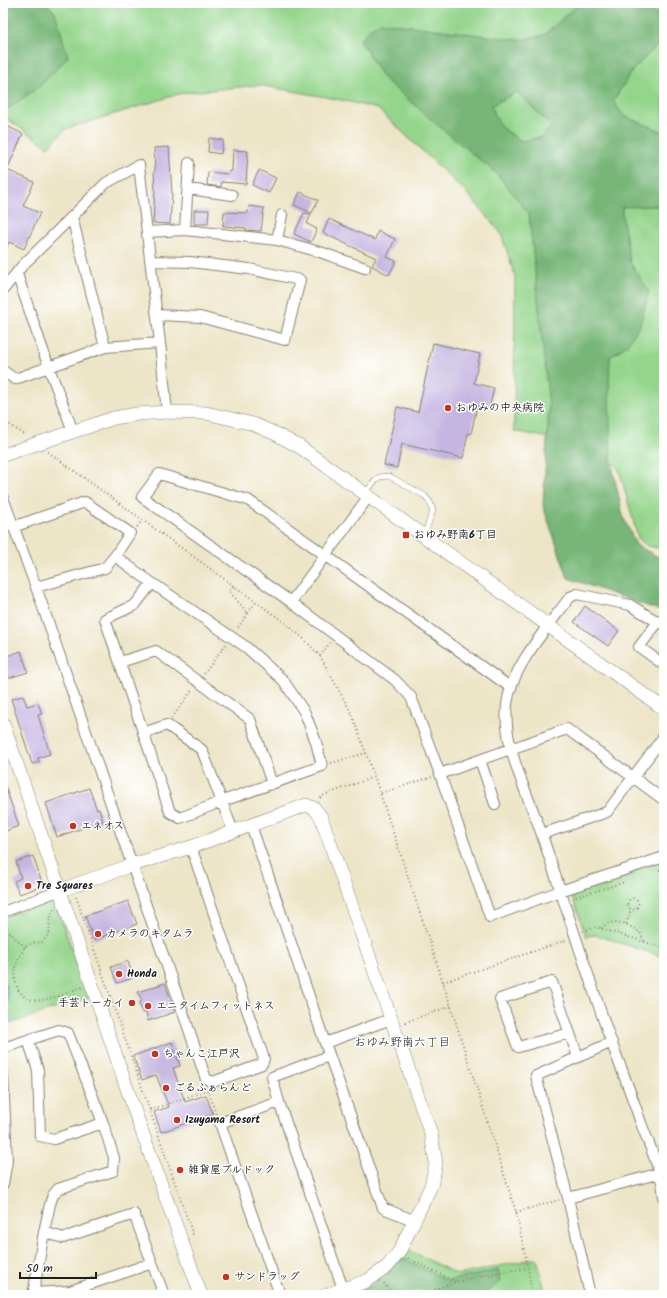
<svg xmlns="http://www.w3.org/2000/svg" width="667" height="1298" font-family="Kalam,'Klee One',sans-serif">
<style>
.green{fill:#94d58c;stroke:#587854}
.forest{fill:#77b678;stroke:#4a694a;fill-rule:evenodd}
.water{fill:#60b8dd;stroke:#3e6a7c}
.building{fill:#c4b6e1}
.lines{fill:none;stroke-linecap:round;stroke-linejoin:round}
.service-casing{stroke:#848072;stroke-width:6}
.minor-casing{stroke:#848072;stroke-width:12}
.tertiary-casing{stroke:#848072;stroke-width:14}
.path{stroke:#848072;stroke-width:2;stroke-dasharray:1 3;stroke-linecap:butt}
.service{stroke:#fff;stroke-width:5}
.minor{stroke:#fff;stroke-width:10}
.tertiary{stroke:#fff;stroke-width:13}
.poi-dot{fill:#c8321e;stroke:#fff;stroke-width:1.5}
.labels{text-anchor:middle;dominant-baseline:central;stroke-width:3;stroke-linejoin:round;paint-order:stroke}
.poi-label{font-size:11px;font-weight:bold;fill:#1c1c1c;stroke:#fff;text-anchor:start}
.neighbourhood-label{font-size:12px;fill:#1c1c1c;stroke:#fff}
</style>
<rect width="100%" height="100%" fill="#fff"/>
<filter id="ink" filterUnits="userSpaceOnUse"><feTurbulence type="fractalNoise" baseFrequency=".025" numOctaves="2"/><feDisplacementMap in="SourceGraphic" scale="8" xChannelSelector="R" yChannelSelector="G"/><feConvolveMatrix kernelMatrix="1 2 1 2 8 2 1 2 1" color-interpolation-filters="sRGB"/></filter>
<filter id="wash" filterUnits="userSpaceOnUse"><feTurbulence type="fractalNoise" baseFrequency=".012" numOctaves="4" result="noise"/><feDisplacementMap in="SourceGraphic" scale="16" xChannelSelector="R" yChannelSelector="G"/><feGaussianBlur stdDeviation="0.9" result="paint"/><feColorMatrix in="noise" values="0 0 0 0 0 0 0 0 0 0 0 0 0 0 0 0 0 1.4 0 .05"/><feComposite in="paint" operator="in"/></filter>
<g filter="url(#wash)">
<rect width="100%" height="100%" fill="#ede5c7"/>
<!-- green -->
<path class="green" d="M3,3H664V549L647,546L638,538L619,469L594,447L514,431L515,276L501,233L466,192L378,109L342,100L259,85L182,93L66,129L48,147L3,116Z
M664,861V957L596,935L586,936L571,893Z
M54,900L89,997L3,1026V917Z
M407,1249L458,1275L537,1258L546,1295H346Z"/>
<!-- forest -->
<path class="forest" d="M3,3H45L55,12L68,57L40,86L3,112Z
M596,3H629L657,14L663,39L633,70L613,101L624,116L664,132V209L655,206L622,207V214L630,262L649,292L640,325L626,346L610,357L609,394L611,461L623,516L636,545L660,558L664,557V612L568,578L543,506L549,406L529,214L497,174L440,127L382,77L360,40L370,29L380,22L519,40L544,35L575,7ZM517,92L551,126L542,137L521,141L501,127L491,106Z
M403,1258L448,1281L498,1270L500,1282L483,1295H429L421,1289L386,1295H350L372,1286Z"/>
<!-- water -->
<path class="water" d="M3,983L6,984L8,1002L3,1003Z"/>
<g id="blocks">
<!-- building -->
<path class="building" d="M3,124L23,134L7,170L34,182L23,206L40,213L24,249L9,242L3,255Z
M209,138L223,140L221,154L208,152Z
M169,147L172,194L170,224L153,223L155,190L154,172L155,171L154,148Z
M233,150L248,151L246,184L221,182V187L207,185L208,172L228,174L229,171H232Z
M259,170L276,178L269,193L252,185Z
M300,192L318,200L312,213L294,205Z
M249,206L264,208L261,231L246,230V228L223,226L224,212L248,213Z
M194,210H209L208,224H194Z
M304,213L311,214L307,224L317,229L311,242L294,234Z
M329,219L375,240L378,231L395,239L387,257L396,261L389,275L372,266L376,258L323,233Z
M433,343L480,354L474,383L494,388L489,409L477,406L471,434L468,433L463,458L402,444L397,468L384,465L397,407L418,412Z
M585,606L619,631L608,646L574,622Z
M21,651L28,672L9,678L3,661L8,659L7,656Z
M23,696L27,706L38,703L42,714L38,715L50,754L38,758L39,762L32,764L11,699Z
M3,783H4L19,826L3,832Z
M89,788L97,810L99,809L103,821L57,837L46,803Z
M33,856L43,886L19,894L14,881L21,878L16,862Z
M128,901L137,924L94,940L85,916Z
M128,961L133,978L117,983L111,967Z
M165,983L175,1012L148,1021L146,1012L143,1013L139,1003L142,1001L138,992Z
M172,1042L180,1066L173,1068L185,1102L206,1095L213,1114L161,1132L154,1112L169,1107L156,1075L142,1080L133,1056Z"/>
</g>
</g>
<g filter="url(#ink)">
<use href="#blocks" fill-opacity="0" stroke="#848072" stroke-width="1"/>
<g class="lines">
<!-- service casing -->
<g class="service-casing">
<path id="service" d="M365,493L376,480L379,477L389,476L425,496L430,502L433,511L424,535"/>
</g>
<!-- minor casing -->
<g class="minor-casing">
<path id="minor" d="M188,189L232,195
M72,217L105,347
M185,230L189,163
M147,232L185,230L277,240L320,252L365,268
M277,240L282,215
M151,261L190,262L249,269L300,280L285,340L200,317L157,315
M17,274L49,368L73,431
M3,290L22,266L106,183L139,165L160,343L167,412
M3,371L15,379L105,347L160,343
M3,498L36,587L206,1079L213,1082L262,1064L264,1059L191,847
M13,527L85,502L130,533L115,556
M36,587L105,568L115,556L152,583L246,647L283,680L305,713L316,742L322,766L223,801L180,818L170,812L105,619L135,605L152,583
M291,602L369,496
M658,622L639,647L664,665
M664,624L658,622L630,605L577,594L570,597C548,627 511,667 507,705C502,746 529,796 542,835C565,904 587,974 612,1044C622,1070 632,1096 641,1123C647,1139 654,1155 659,1171C662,1179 663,1188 664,1197
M120,662L156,651L250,719L272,784
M510,687L248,500L159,474L142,497L291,602L395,680L411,697L440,774L490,917L560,891L664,857
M143,733L167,725L202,750L233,831
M480,760L495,804
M440,774L567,729L664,800
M251,825L325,1043L383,1208L415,1221
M542,834L607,812L664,736
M3,912L61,890
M570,1033L518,1047L500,999L552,982L578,1057
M28,1040L38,1070L40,1136L54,1139L103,1123
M325,1043L391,1019
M3,1048L59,1030L68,1033L103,1123L114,1158L113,1171L58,1189L53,1195L50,1204L44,1232L33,1295
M329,1056L272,1077L279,1102L343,1289
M3,1075L7,1161L3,1184
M279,1102L220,1123L280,1295
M568,1198L664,1172
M44,1232L63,1238L134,1214L164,1295
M33,1293L70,1291L152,1263
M590,1295L568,1198L536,1076L612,1042"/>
</g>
<!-- tertiary casing -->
<g class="tertiary-casing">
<path id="tertiary" d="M3,455L114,418L137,414L167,412L206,413L253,424L276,434L300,447L664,709
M3,723L136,1115L201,1295
M61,890L132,865L191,847L306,805L314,808L321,817L431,1134L436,1163L431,1186L399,1252L387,1267L367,1281L326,1295"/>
</g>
<!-- path -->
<path class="path" d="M3,420L25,435
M48,452L280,619L303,638L320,656L352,714L380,793L443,982L516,1212L528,1268L532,1295
M137,527L142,521
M233,586L229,591L248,613L237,629
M248,613L256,602
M320,656L330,643
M204,674L226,644
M172,718L193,689
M331,763L366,753
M381,793L432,777
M320,798L322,796L374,777
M659,870L664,869
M76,897L193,1235
M576,897L625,882
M627.5 904a5.5 5.5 0 1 1 11 0a5.5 5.5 0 1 1-11 0Z
M54,909L50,918L49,934L42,942C37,942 29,943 25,947C23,949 22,953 20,955C12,971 12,997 34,1000C48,1002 68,992 82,987
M626,924L631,909
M3,928L10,933L25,947
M601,928L608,923L617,922L626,924L640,932L645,943
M583,931L596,927L664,948
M443,982L567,940
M405,1022L451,1006
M208,1090L216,1114
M150,1110L208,1090
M516,1212L559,1200
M408,1258L456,1282
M384,1283L391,1293
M388,1295L391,1293L403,1295
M424,1295C452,1279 496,1273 528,1268"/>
<!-- service -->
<use href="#service" class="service"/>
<!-- minor -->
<use href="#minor" class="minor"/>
<!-- tertiary -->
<use href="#tertiary" class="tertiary"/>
</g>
</g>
<!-- markers -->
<g class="poi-dot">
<circle cx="448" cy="408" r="4"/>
<rect x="402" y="531" width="8" height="8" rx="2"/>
<circle cx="73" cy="826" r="4"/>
<circle cx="28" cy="886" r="4"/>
<circle cx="98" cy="934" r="4"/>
<circle cx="119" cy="974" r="4"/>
<circle cx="132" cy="1003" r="4"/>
<circle cx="148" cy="1006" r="4"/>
<circle cx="155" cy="1054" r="4"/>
<circle cx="166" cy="1088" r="4"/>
<circle cx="177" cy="1120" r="4"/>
<circle cx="180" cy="1170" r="4"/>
<circle cx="226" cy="1277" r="4"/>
</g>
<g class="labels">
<!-- poi labels -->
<g class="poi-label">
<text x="456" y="408">おゆみの中央病院</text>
<text x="414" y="535">おゆみ野南6丁目</text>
<text x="81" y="826">エネオス</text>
<text x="36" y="886">Tre Squares</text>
<text x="106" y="934">カメラのキタムラ</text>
<text x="127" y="974">Honda</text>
<text x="124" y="1003" text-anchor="end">手芸トーカイ</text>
<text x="156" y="1006">エニタイムフィットネス</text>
<text x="163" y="1054">ちゃんこ江戸沢</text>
<text x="174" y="1088">ごるふぁらんど</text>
<text x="185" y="1120">Izuyama Resort</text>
<text x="188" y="1170">雑貨屋ブルドック</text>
<text x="234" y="1277">サンドラッグ</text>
</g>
<!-- neighbourhood labels -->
<g class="neighbourhood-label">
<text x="402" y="1042">おゆみ野南六丁目</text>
</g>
</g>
<!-- margin -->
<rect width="667" height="1298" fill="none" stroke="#fff" stroke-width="16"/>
<!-- scale -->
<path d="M20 1272v6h76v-6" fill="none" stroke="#1c1c1c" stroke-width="2"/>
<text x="26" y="1272" font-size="12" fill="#1c1c1c" stroke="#ffffff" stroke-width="3" paint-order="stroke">50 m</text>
</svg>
